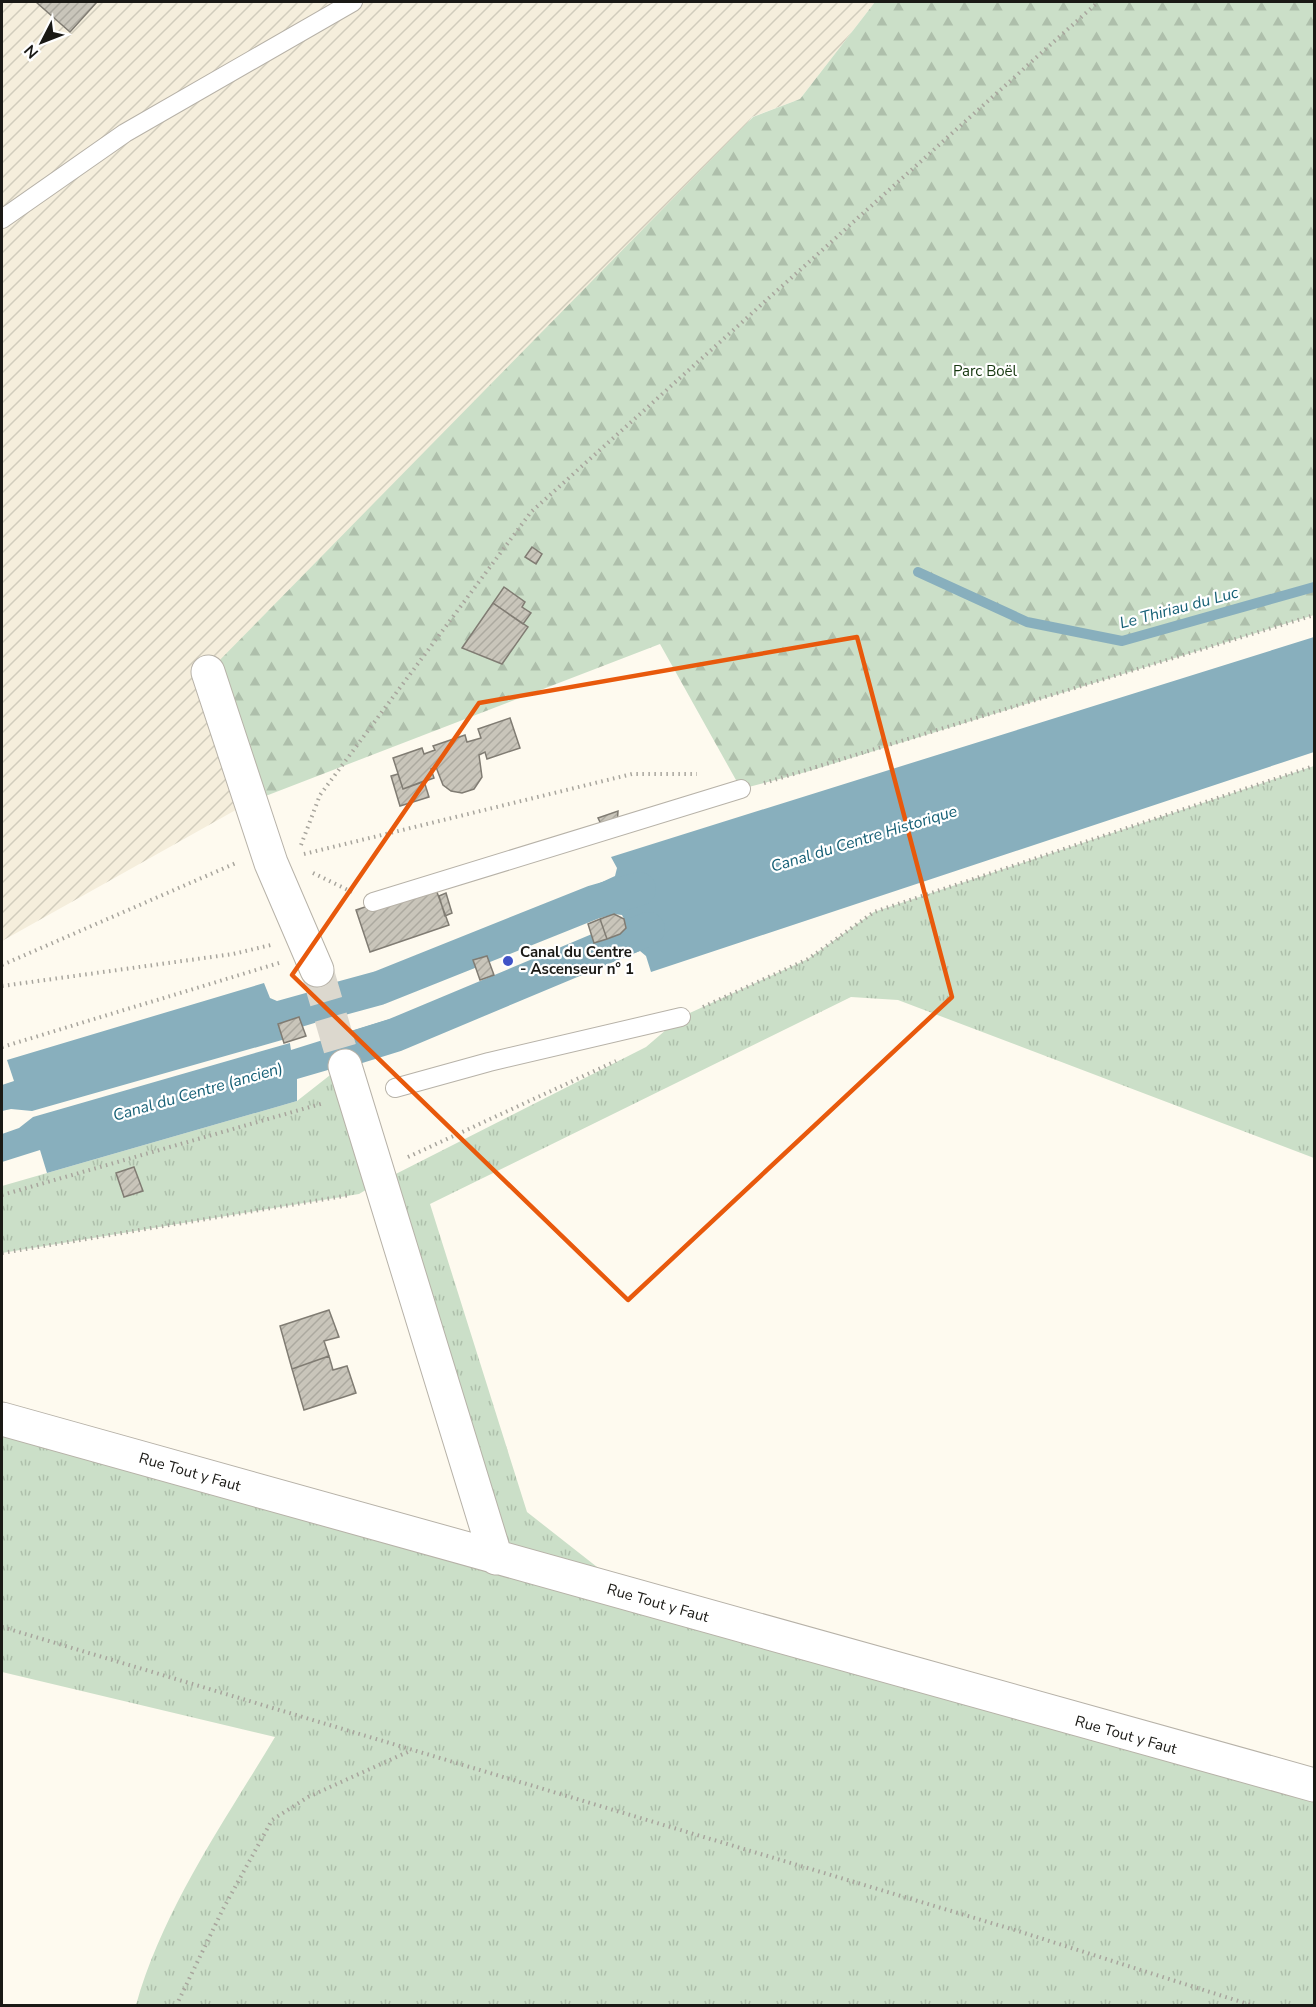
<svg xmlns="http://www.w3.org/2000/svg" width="1316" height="2007" font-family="'Nunito Sans',sans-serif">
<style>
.industrial{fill:url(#industrial-furrows)}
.grass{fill:url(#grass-tufts)}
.forest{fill:url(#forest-firs)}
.water{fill:#88afbd}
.pier{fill:#fefaef}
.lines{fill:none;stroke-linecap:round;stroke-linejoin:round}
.stream{stroke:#88afbd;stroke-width:10}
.canal{stroke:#88afbd;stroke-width:34}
.building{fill:url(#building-hatch);stroke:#807c73;stroke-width:1.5}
.minor-tunnel{stroke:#dcd8ce;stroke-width:33;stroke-dasharray:33 16;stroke-linecap:butt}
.service-casing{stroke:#b7b2a8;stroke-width:20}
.minor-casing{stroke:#b7b2a8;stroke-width:35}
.path{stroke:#a8a59d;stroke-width:4;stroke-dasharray:1.5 4.5;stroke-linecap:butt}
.service{stroke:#fff;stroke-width:18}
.minor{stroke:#fff;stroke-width:33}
.marked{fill:none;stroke:#e8590c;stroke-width:4.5;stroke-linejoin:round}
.poi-dot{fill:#4053c7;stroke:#fff;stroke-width:2}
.labels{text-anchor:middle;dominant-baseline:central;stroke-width:4.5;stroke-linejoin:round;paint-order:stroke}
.park-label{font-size:15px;fill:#15370f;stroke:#fff}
.poi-label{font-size:15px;font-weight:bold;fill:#1a1915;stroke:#fff;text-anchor:start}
.street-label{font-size:15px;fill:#1a1915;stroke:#fff}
.water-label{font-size:16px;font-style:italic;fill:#166076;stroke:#fff}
</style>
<defs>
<pattern id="industrial-furrows" width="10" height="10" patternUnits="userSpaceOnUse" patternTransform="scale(1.5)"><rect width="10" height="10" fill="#f5eedc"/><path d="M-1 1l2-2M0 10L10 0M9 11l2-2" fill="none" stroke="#d1ccbc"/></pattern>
<pattern id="grass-tufts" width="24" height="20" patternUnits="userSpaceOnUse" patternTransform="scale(1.5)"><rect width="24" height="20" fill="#cbdfc8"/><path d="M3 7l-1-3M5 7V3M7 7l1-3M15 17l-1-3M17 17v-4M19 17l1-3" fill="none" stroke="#aebfab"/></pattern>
<pattern id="forest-firs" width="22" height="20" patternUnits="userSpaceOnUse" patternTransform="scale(1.5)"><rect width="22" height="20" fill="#cbdfc8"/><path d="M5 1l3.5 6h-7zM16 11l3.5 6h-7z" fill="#aebfab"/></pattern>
<pattern id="building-hatch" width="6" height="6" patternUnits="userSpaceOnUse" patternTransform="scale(1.5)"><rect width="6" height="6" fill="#c9c5ba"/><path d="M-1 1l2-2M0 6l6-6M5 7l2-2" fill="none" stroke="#aca99f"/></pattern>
</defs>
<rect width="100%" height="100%" fill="#fefaef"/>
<!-- industrial -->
<path class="industrial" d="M2,2H875L800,99L752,117L250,802L2,941Z"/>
<!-- grass -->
<path class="grass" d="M1314,766V1158L898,1000L851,997L430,1204L527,1512L634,1596L1314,1785V2005H136C163,1909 224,1822 275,1737L2,1672V1419L495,1558L379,1182L359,1194L2,1253V1186L297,1101L334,1072L380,1182L646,1047L681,1017L808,959L874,912Z"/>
<!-- forest -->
<path class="forest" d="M875,2H1314V615L806,772L741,789L660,644L250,802L209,671L753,117L800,99Z"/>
<!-- water -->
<path class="water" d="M1314,637V752L651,972L646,956L640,951L612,962L605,940L622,933L626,923L622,915L614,914L599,918L589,888L615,876L617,868L611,857Z
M374,974L384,1002L288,1031L291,1050L390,1019L400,1049L297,1079V1101L47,1173L40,1150L2,1162V1085L14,1081L7,1060L264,983L270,998L277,1001Z"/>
<!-- pier -->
<path class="pier" d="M289,1038L290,1043L33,1117L19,1128L2,1134V1111L11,1109L32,1111Z"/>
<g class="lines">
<!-- stream -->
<path class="stream" d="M918,572L1027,622L1122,641L1314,587"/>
<!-- canal -->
<path class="canal" d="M335,1000L379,988L594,902L639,889
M350,1049L395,1035L648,929"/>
</g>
<!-- building -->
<path class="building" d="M36,2H97L70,32Z
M532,547L542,554L536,564L525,557Z
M504,587L525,602L522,607L531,613L523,624L493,603Z
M493,603L528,627L502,664L462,648Z
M510,718L520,748L487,759L485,752L479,755L482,777L474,789L462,793L451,791L443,785L436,767L431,769L434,778L403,789L393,758L422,748L424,754L435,750L433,746L465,735L467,742L481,738L478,729Z
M398,774L403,789L424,781L429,797L400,806L391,776Z
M618,811L617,826L608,829L600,822L598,818Z
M434,884L449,925L370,952L356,910Z
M446,893L452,913L445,916L439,896Z
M614,914L624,919L626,928L620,934L607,939L600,919Z
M600,919L607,939L594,943L588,924Z
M487,956L494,975L480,980L473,960Z
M299,1017L306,1036L284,1043L278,1024Z
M134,1167L143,1191L124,1197L116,1173Z
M329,1310L339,1337L324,1341L329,1356L292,1369L280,1326Z
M329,1356L333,1370L347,1366L356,1393L304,1410L292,1369Z"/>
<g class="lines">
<!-- minor-tunnel -->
<path class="minor-tunnel" d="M317,970L345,1066"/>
<!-- service casing -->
<g class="service-casing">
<path id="service" d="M2,219L125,133L353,2
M373,902L741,789
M395,1088L489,1062L681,1017"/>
</g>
<!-- minor casing -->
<g class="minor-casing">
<path id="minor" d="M208,672L271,863L317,970
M345,1066L496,1558
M2,1419L1314,1785"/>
</g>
<!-- path -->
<path class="path" d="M764,783L1314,615
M301,845L320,795L531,512L1098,2
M304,854L632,774H697
M313,873L352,892
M2,965L236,863
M2,986L233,954L271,945
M703,1007L808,959L874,912L1314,766
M2,1047L279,963
M408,1157L616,1061
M2,1195L324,1103
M2,1253L350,1195
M2,1627L1018,1931L1254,2006
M176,2006L223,1909L272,1820L308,1797L412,1750"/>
<!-- service -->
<use href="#service" class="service"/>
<!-- minor -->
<use href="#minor" class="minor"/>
</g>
<!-- marked area -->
<path class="marked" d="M857,637L952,997L628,1300L292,975L479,703Z"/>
<!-- markers -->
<circle class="poi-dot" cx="508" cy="961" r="6"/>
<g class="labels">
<!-- park labels -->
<g class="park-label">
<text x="985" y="371">Parc Boël</text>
</g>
<!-- poi labels -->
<g class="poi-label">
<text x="520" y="952">Canal du Centre<tspan x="520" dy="17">- Ascenseur n° 1</tspan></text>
</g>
<!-- street labels -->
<g class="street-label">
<text transform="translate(190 1472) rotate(16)">Rue Tout y Faut</text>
<text transform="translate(658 1603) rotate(16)">Rue Tout y Faut</text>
<text transform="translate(1126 1735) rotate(16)">Rue Tout y Faut</text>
</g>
<!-- water labels -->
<g class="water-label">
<text transform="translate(1179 608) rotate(-15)">Le Thiriau du Luc</text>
<text transform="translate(864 839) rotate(-17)">Canal du Centre Historique</text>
<text transform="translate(198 1092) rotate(-16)">Canal du Centre (ancien)</text>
</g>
</g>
<!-- border -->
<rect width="1316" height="2007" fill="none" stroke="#1a1915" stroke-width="6"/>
<!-- north arrow -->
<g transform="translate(42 42) rotate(228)" stroke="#ffffff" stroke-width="4.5" paint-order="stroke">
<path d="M0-4.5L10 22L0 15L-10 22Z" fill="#1a1915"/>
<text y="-9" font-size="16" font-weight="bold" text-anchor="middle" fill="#1a1915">N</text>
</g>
</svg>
